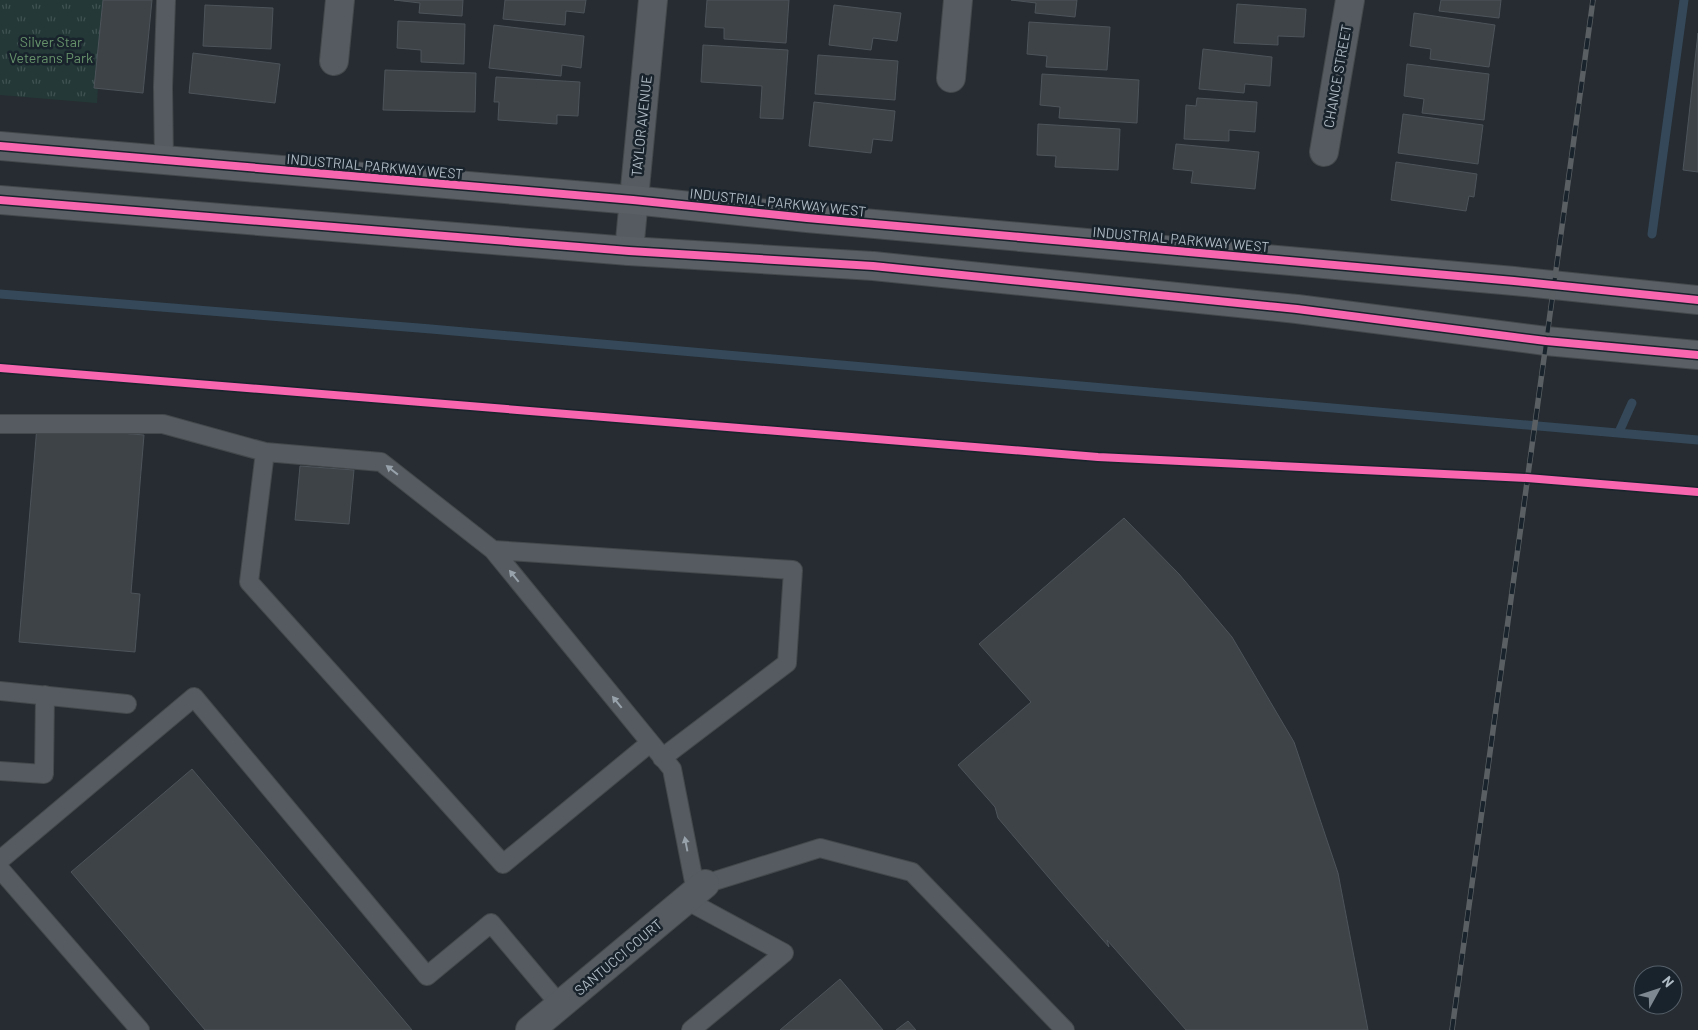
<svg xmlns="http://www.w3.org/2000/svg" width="1698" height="1030" font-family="Barlow,sans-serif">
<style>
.park{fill:url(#park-tufts)}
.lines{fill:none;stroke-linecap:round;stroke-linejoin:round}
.stream{stroke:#344859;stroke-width:9}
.building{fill:#3e4348;stroke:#4d545a}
.service-casing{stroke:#43484c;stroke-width:20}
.minor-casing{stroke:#43484c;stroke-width:30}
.secondary-casing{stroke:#43484c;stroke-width:30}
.service{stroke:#555b60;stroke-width:18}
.minor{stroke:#555b60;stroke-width:28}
.secondary{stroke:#595f65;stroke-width:28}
.rail-casing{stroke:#595f63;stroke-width:5.5}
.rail{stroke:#19232c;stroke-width:4;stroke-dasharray:11;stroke-linecap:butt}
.cycleway-casing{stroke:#19232c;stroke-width:11}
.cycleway{stroke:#f766af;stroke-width:8}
.oneway{fill:#98a2ab}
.labels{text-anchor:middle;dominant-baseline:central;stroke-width:5;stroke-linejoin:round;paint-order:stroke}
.park-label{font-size:14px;fill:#67936b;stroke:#19232c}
.street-label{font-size:14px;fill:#aebac4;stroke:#19232c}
</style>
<defs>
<pattern id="park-tufts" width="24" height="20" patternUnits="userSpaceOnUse" patternTransform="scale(1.25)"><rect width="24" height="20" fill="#233837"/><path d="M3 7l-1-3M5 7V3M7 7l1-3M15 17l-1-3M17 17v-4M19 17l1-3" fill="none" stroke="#405352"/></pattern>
</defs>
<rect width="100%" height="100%" fill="#262c31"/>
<!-- park -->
<path class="park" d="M0,0H103L97,103L0,95Z"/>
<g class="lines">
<!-- stream -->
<path class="stream" d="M1652,234L1684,0
M0,294L431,329L1698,440
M1619,432L1632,403"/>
</g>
<!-- building -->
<path class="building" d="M103,0H152L143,93L94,88Z
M394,0H463L462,16L419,13L420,3Z
M505,0H586L584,13L566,11L565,25L503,19Z
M707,0H789L786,43L724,39V28L705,27Z
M1011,0H1077L1075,17L1035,13L1036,3Z
M1441,0H1501L1499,18L1439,11Z
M1237,4L1306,9L1304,37L1278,36V45L1234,43Z
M205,5L273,8L271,49L203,46Z
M834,5L901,13L897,41L873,38L871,50L829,45Z
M1414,13L1495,25L1489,67L1430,59L1431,49L1410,46Z
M398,21L465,24L464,64L421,62V50L397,48Z
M1029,22L1110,27L1107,70L1046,67L1047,56L1027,54Z
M494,25L584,36L581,68L562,65L561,76L489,68Z
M1698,33V172L1683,170Z
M703,45L788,50L783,119L760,118L762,86L701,82Z
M1203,49L1272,57L1270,86L1245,84L1244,93L1199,89Z
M193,53L280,64L275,103L189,93Z
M818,55L898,61L895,100L815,94Z
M1407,64L1489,74L1484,120L1422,113L1424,99L1404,96Z
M385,70L476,73L475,112L383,110Z
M1042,74L1139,80L1137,123L1059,118L1060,107L1040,105Z
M496,77L580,82L578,116L557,115V124L498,120L499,102H494Z
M1197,98L1257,102L1255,132L1229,130V141L1184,139L1186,105L1196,106Z
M814,102L895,111L892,141L873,139L871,153L809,146Z
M1403,114L1483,125L1478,164L1398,153Z
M1038,124L1120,129L1118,170L1055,167L1056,156L1037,155Z
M1176,144L1259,152L1255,189L1191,183L1193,171L1173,169Z
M1396,162L1477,174L1474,197L1469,196L1466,211L1391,200Z
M37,426L144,435L131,593L140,594L135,652L19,642Z
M300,466L354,470L349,524L295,520Z
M1124,518L1179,574L1232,637L1294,742L1338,873L1368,1030H1186L1107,940L1109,947L1067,899L998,818L995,807L958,765L1031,702L979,644Z
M192,769L412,1030H205L71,872Z
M840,979L883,1030H780Z
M908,1021L916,1030H896Z"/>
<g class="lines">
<!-- service casing -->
<g class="service-casing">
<path id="service" d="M164,160L163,87L166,0
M0,424H163L265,452L381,462L493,550L672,769L696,892
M265,452L249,582L503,864L650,743
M493,550L793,570L787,663L662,758
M0,691L127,704
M0,771L44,774L45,695
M0,860L194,697L427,976L491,923L560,1005
M0,869L140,1030
M705,884L820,848L912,872L1065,1030
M686,900L784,953L691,1030"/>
</g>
<!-- minor casing -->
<g class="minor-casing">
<path id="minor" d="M334,61L340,0
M951,78L958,0
M1324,152L1350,0
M629,251L653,0
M530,1030L705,884"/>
</g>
<!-- secondary casing -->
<g class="secondary-casing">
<path id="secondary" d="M0,146L633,200L807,218L1514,281L1698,300
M0,200L629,251L873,266L1297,309L1546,341L1698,355"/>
</g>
<!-- service -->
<use href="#service" class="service"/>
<!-- minor -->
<use href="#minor" class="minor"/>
<!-- secondary -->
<use href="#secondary" class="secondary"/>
<!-- rail casing -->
<g class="rail-casing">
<path id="rail" d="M1452,1030L1593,0"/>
</g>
<!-- rail -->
<use href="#rail" class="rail"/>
<!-- cycleway casing -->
<g class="cycleway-casing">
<path id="cycleway" d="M0,146L633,200L807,218L1514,281L1698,300
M0,200L629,251L873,266L1297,309L1546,341L1698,355
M0,368L1098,457L1527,478L1698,492"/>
</g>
<!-- cycleway -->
<use href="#cycleway" class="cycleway"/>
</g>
<!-- one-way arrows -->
<defs><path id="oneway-solid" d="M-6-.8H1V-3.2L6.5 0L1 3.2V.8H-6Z" transform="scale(1.25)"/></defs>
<g class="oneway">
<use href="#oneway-solid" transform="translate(392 470) rotate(-142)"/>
<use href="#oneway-solid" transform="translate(514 576) rotate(-129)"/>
<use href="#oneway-solid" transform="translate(617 702) rotate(-129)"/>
<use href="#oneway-solid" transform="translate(686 844) rotate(-101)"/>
</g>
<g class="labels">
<!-- park labels -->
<g class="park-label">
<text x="51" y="41">Silver Star<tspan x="51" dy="16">Veterans Park</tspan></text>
</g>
<!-- street labels -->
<g class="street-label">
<text transform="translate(1337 76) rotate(-80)">CHANCE STREET</text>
<text transform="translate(641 126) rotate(-84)">TAYLOR AVENUE</text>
<text transform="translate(375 166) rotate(5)">INDUSTRIAL PARKWAY WEST</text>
<text transform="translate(778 202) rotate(6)">INDUSTRIAL PARKWAY WEST</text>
<text transform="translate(1181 239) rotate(5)">INDUSTRIAL PARKWAY WEST</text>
<text transform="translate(618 957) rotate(-40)">SANTUCCI COURT</text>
</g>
</g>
<!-- north arrow -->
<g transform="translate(1658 990) rotate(50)"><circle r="24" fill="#19232c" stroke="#555f69"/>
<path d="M0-4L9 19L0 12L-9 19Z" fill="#7e8891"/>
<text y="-8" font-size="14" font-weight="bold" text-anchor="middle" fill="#aebac4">N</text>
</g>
</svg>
